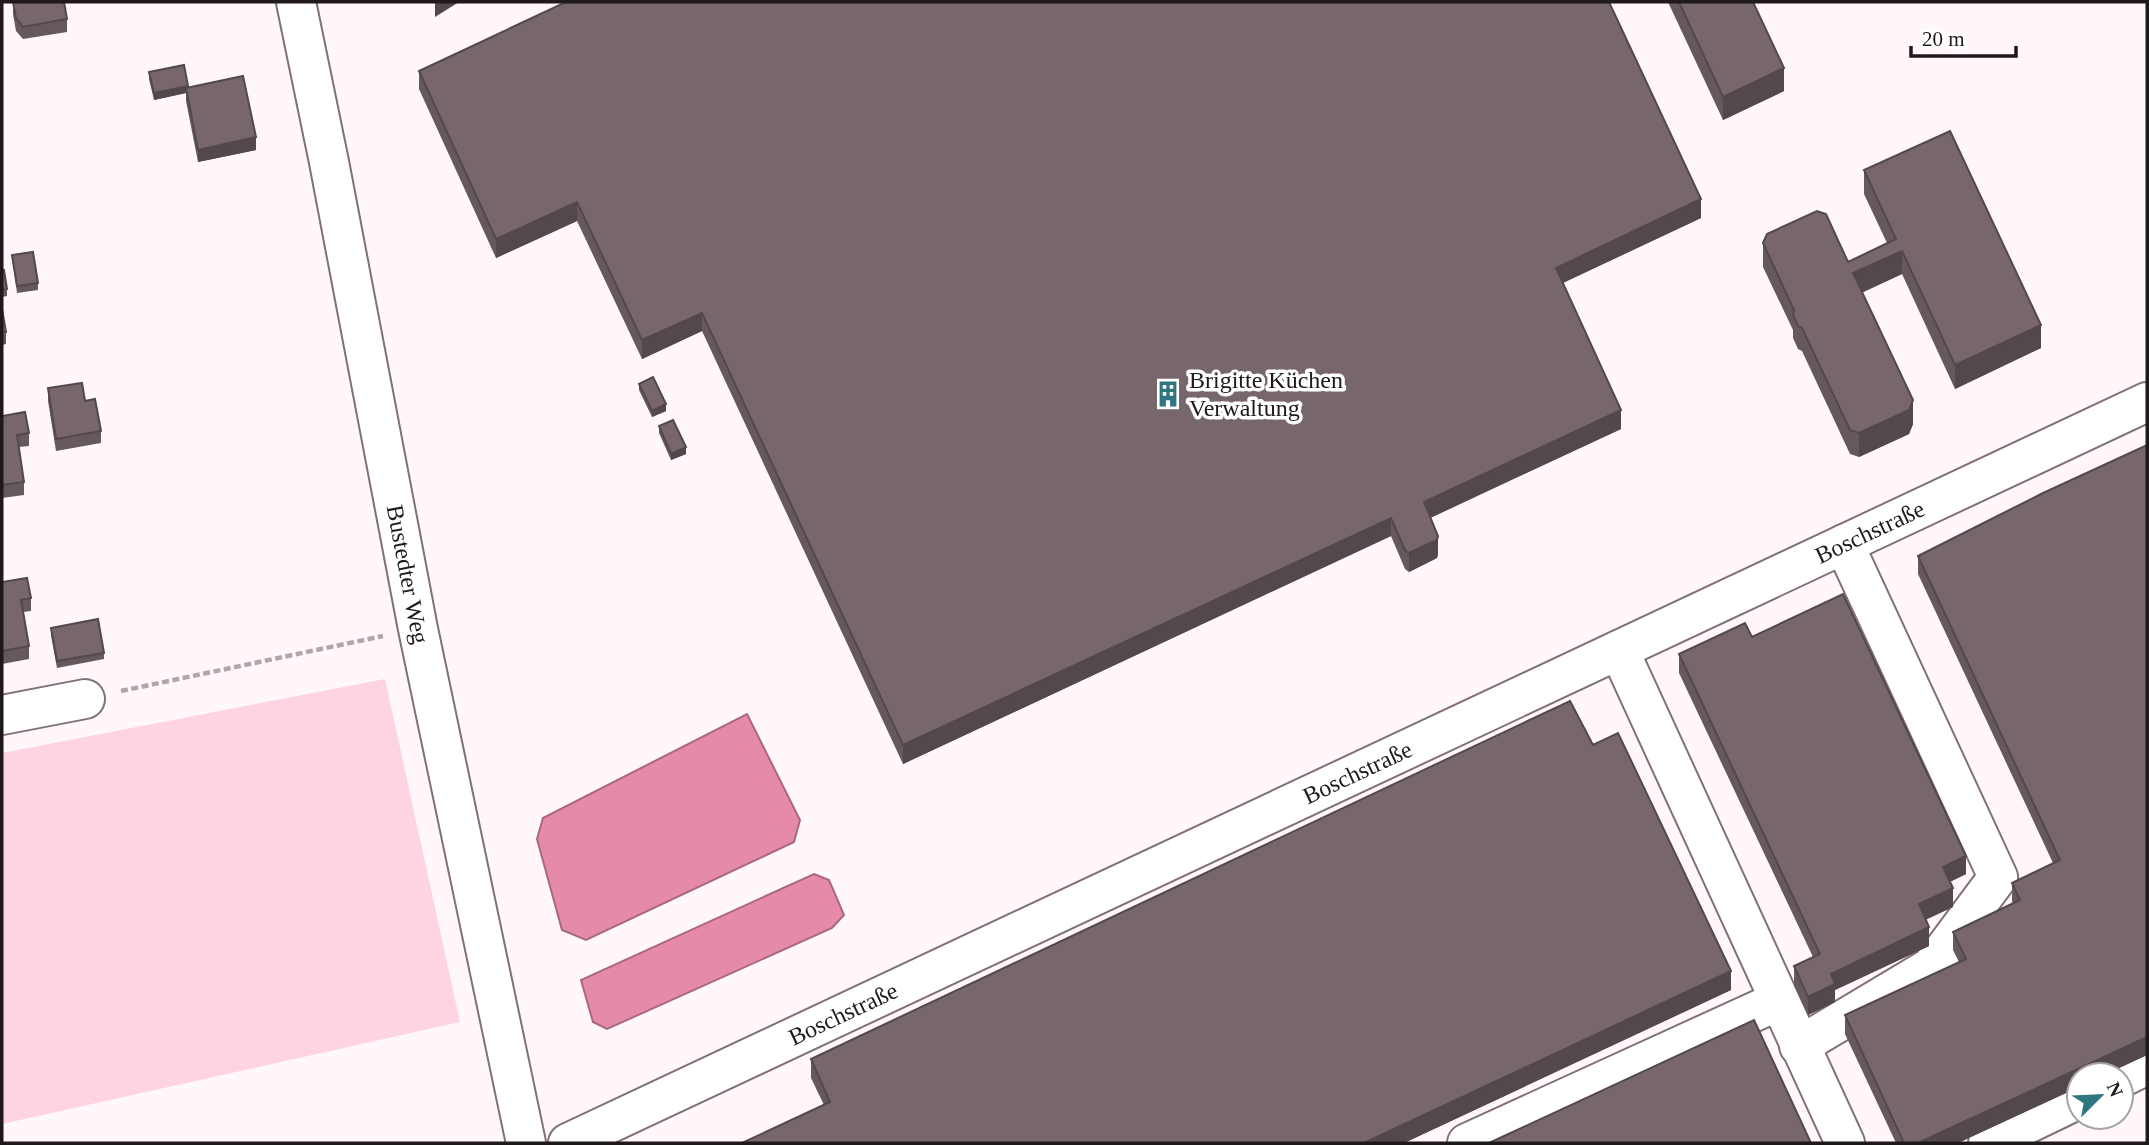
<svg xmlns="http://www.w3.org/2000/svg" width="2149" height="1145" font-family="Georgia,serif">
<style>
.green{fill:#fed4e1}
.water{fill:#e58aab;stroke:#aa6880;stroke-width:2}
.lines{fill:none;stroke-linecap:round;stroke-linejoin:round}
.minor-casing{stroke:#817176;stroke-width:42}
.path{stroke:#afa8aa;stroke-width:4.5;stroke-dasharray:7 3.5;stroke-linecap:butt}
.minor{stroke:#fff;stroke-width:38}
.wall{fill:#66595d}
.shaded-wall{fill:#53484c}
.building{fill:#77676c;stroke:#53484c;stroke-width:2}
.labels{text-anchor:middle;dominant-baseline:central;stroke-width:7;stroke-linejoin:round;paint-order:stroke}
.poi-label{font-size:24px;fill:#1f191a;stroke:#fff;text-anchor:start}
.street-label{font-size:24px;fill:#1f191a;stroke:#fff}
</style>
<rect width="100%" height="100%" fill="#fff7f9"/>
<!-- green -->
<path class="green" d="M385,679L460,1022L2,1124V753Z"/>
<!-- water -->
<path class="water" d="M747,714L800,820L794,842L586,940L562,930L537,839L543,818Z
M814,874L829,880L844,915L832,928L607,1029L593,1022L581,980Z"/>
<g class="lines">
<!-- minor casing -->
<g class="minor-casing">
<g id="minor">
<path id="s1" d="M296,2L329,162L418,629L526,1143"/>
<path d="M1619,650L1845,1143"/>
<path d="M2,715L85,699"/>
<path d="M1799,1046L1931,967L1998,877L1844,544"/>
<path d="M2121,1078L2147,1065"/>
<path id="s2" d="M568,1143L2147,402"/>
<path d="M1467,1143L1778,1001"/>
<path d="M1988,1143L2079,1099"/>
</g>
</g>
<!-- path -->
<path class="path" d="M121,691L383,636"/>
<!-- minor -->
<use href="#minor" class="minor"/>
</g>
<!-- wall -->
<path class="wall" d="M13,2L67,19V32L23,39L16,31L13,14Z
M1668,2H1753L1784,91L1723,120Z
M419,71L1701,218L1563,283L1621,429L1430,517L1438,554L1437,558L1409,572L1405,569L1391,536L903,764L702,331L642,359L577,221L496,258L419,89Z
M149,72L188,87L256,150L198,162L186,101V93L154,100L149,79Z
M1864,170L2041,348L1955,389L1902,274L1862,292L1913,424L1909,434L1859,457L1850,454L1802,351L1798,349L1793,338V330L1763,267V243L1848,262L1887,243L1864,194Z
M12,255L38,283V290L17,293Z
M2,270L7,289V296L2,297Z
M2,308L6,332V344L2,345Z
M639,384L666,411L652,417L639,390Z
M48,388L85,401L101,431V443L56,451L48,401Z
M2,416L29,433V446L19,447L24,482V495L2,498Z
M659,426L686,454L671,460L659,433Z
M2041,494L2147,1055L2104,1075H2079V1087L1958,1143H1896L1845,1034V1015L1959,962L1953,950V932L2013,904L2012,901V883L2053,863L1918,574V556Z
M2,582L31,598V611L23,612L29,646V659L2,664Z
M51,628L104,653V659L57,668L51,635Z
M1752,637L1966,874L1950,882L1953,907L1926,919L1929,946L1835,990V1002L1808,1015L1794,985V966L1813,957L1679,673V654Z
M1593,745L1731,990L1404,1143H742L824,1105L811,1078V1059Z"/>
<!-- shaded-wall -->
<path class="shaded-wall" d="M435,2H459L435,17Z
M1784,68V91L1723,120V97Z
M188,86V92L186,88V93L154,100V93Z
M256,137V150L198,162V150Z
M1701,199V218L1556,286V268Z
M577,202V221L496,258V239Z
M1902,251V274L1853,297V273Z
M702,313V331L642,359V340Z
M2041,325V348L1955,389V365Z
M1913,400V424L1909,434L1859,457V433Z
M666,404V411L652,417V411Z
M1621,410V429L1424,521V502Z
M686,447V454L671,460V454Z
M1391,518V536L903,764V745Z
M1438,536V554L1437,558L1409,572V553Z
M1966,856V874L1943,885V867Z
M1953,888V907L1919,923V904Z
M1929,927V946L1835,990V1002L1808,1015V997L1831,974Z
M1731,971V990L1404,1143H1364Z
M2147,1037V1055L2104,1075H2079V1087L1958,1143H1918Z"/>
<!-- building -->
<path class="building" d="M13,2H64L67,19L23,27L16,18Z
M566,2H1609L1701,199L1556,268L1621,410L1424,502L1438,536L1437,540L1409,553L1405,550L1391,518L903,745L702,313L642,340L577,202L496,239L419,71Z
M1679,2H1753L1784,68L1723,97Z
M184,65L188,86L154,93L149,72Z
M243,76L256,137L198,150L186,88Z
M1950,131L2041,325L1955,365L1902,251L1853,273L1913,400L1909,410L1859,433L1850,430L1802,328L1798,326L1793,315L1794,310L1763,243L1767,234L1817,211L1826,214L1848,262L1896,239L1864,170Z
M33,252L38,283L17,286L12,255Z
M2,270H4L7,289L2,290Z
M2,309L6,332H2Z
M653,377L666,404L652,411L639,384Z
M82,383L85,401L95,399L101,431L56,439L48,388Z
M25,412L29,433L17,435L24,482L2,485V416Z
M673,420L686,447L671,454L659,426Z
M2147,445V1037L1918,1143H1904L1845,1015L1966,959L1953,932L2020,900L2012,883L2060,860L1918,556L2041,494Z
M27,578L31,598L21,600L29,646L2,651V582Z
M1843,594L1966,856L1943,867L1953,888L1919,904L1929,927L1831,974L1835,984L1808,997L1794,966L1820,954L1679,654L1745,623L1752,637Z
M98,619L104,653L57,661L51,628Z
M1570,701L1593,745L1618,733L1731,971L1364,1143H742L830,1102L811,1059Z
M1754,1020L1811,1143H1489Z"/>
<!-- icons -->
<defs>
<g id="building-bare" transform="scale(2.1)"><path d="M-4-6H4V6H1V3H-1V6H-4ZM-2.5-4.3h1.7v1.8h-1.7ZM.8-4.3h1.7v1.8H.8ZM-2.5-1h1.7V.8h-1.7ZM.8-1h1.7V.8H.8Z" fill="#2f7680" stroke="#fff" stroke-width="2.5" paint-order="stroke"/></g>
</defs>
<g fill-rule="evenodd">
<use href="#building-bare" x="1168" y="394"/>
</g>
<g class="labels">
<!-- poi labels -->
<g class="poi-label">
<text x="1189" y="380">Brigitte Küchen<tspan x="1189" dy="28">Verwaltung</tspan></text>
</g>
<!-- street labels -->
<g class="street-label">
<text stroke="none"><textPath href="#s2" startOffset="1438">Boschstraße</textPath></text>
<text stroke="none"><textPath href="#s1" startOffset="583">Bustedter Weg</textPath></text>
<text stroke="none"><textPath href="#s2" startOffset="872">Boschstraße</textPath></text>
<text stroke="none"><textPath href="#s2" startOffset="304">Boschstraße</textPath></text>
</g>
</g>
<!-- border -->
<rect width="2149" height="1145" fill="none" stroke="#1f191a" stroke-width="7"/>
<!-- north arrow -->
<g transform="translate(2100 1096) rotate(66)"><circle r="33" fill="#ffffff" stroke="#a5a3a3" stroke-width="2"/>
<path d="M0-5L12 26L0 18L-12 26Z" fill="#2f7680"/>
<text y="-10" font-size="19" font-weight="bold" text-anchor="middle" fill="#1f191a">N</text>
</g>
<!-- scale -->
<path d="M1911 46v10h105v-10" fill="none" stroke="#1f191a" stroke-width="3.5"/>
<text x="1922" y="46" font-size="21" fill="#1f191a" stroke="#ffffff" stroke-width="5" paint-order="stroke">20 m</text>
</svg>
